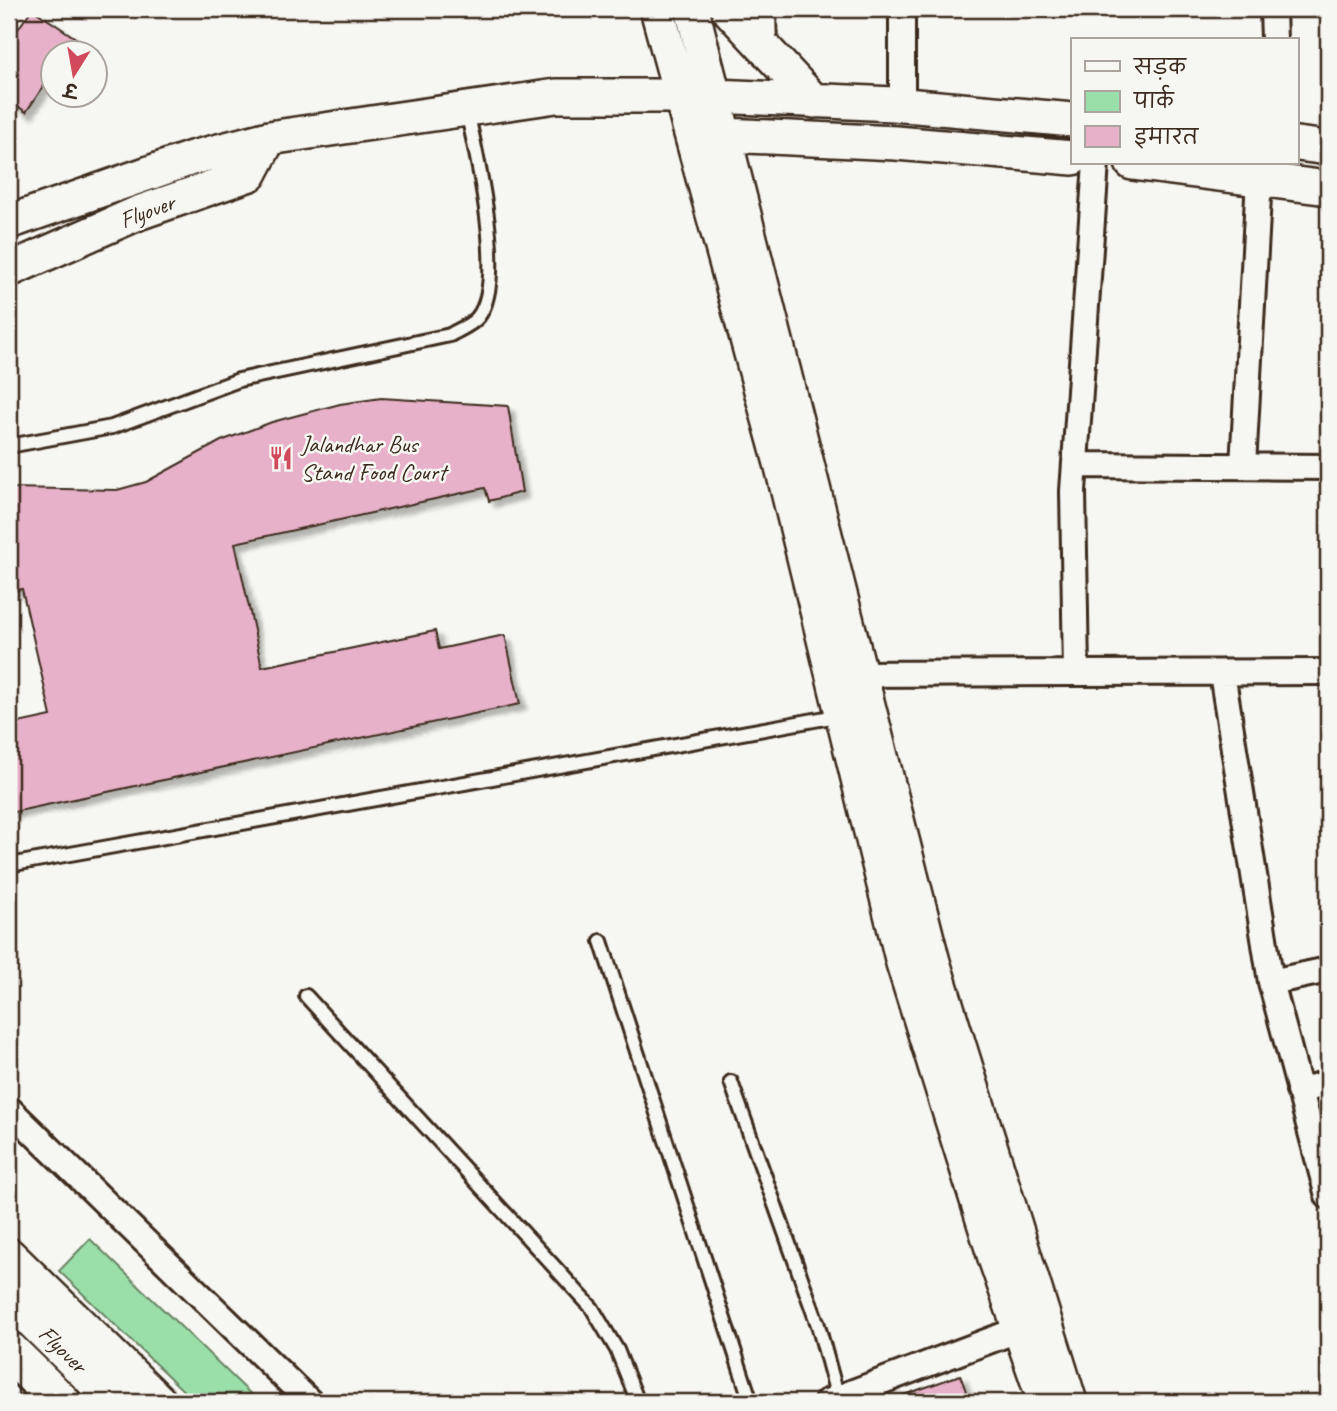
<svg xmlns="http://www.w3.org/2000/svg" width="1337" height="1411" font-family="Caveat,'Playpen Sans Deva',sans-serif">
<style>
.green{fill:#9adea9;stroke:#6a8464;stroke-width:2}
.building{fill:#e7b1c9;stroke:#3b2a1e;stroke-width:2;filter:url(#shadow)}
.lines{fill:none;stroke-linecap:round;stroke-linejoin:round}
.lane-casing{stroke:#3b2a1e;stroke-width:18}
.street-casing{stroke:#3b2a1e;stroke-width:30}
.secondary-casing{stroke:#3b2a1e;stroke-width:38}
.highway-casing{stroke:#3b2a1e;stroke-width:44}
.lane{stroke:#f6f6f2;stroke-width:12}
.street{stroke:#f6f6f2;stroke-width:24}
.secondary{stroke:#f6f6f2;stroke-width:33}
.highway{stroke:#f6f6f2;stroke-width:38}
.labels{text-anchor:middle;dominant-baseline:central;stroke-width:5;stroke-linejoin:round;paint-order:stroke}
.street-label{font-size:24px;fill:#3b2a1e;stroke:#f6f6f2}
.poi-label{font-size:24px;fill:#3b2a1e;stroke:#f6f6f2;text-anchor:start}
</style>
<defs>
<filter id="shadow"><feDropShadow dx="6" dy="6" stdDeviation="2" flood-color="#0004"/></filter>
</defs>
<rect width="100%" height="100%" fill="#f6f6f2"/>
<filter id="ink" filterUnits="userSpaceOnUse"><feTurbulence type="fractalNoise" baseFrequency=".0143" numOctaves="2"/><feDisplacementMap in="SourceGraphic" scale="14" xChannelSelector="R" yChannelSelector="G"/><feConvolveMatrix kernelMatrix="1 2 1 2 8 2 1 2 1" color-interpolation-filters="sRGB"/></filter>
<g filter="url(#ink)">
<!-- green -->
<path class="green" d="M90,1239L259,1402H195L59,1271Z"/>
<!-- building -->
<path class="building" d="M32,9L77,39L68,52H52V74L26,112L9,100V33L13,36Z
M381,398L508,406L522,492L489,501L485,488L235,543L262,667L435,631L439,649L505,635L520,704L9,813V725L51,716L22,589L9,592V488L117,490L146,482L221,441L272,422L340,404Z
M960,1375L970,1402H884Z"/>
<g class="lines">
<!-- lane casing -->
<g class="lane-casing">
<path id="lane" d="M9,446L112,427L239,380L450,335C458,330 472,325 478,317C507,280 477,157 467,111
M9,865L842,715
M601,941L751,1402
M306,996L592,1308L617,1350L638,1402
M731,1082L818,1325L839,1402"/>
</g>
<!-- street casing -->
<g class="street-casing">
<path id="street" d="M763,9L764,48
M1273,9L1274,40
M902,105V9
M1075,465L1328,467
M1243,466L1259,179
M1076,673L1073,491L1096,163
M1222,673L1271,982L1328,1196
M846,674L1328,672
M1271,982L1328,970
M1299,1091L1328,1083
M9,1109L310,1402
M827,1402L1036,1323"/>
</g>
<!-- secondary casing -->
<g class="secondary-casing">
<path id="secondary" d="M657,9L782,467L903,963L996,1261L1045,1402
M692,9L933,962L1070,1402
M728,9L814,101
M705,134L896,143L1073,158
M1297,144L1328,148
M1132,163L1328,188
M9,222L192,158L269,138L556,96H714L894,104L1073,120
M9,270L138,213L250,174L269,138
M9,1255L160,1402"/>
</g>
<!-- highway casing -->
<g class="highway-casing">
<path id="highway" d="M9,1295L118,1402
M9,1351L61,1402"/>
</g>
<!-- lane -->
<use href="#lane" class="lane"/>
<!-- street -->
<use href="#street" class="street"/>
<!-- secondary -->
<use href="#secondary" class="secondary"/>
<!-- highway -->
<use href="#highway" class="highway"/>
</g>
</g>
<!-- icons -->
<defs>
<g id="restaurant-bare" transform="scale(1.89)"><path d="M-5-6h1v4h1v-4h1v4h1v-4h1v5L-1.5 .5V6h-2V.5L-5-1ZM5-6V6H3V1.5H1.5Q1.5-4 5-6Z" fill="#d1495b" stroke="#f6f6f2" stroke-width="2.5" paint-order="stroke"/></g>
</defs>
<g fill-rule="evenodd">
<use href="#restaurant-bare" x="281" y="458"/>
</g>
<g class="labels">
<!-- street labels -->
<g class="street-label">
<text transform="translate(147 211) rotate(-21)">Flyover</text>
<text transform="translate(63 1349) rotate(44)">Flyover</text>
</g>
<!-- poi labels -->
<g class="poi-label">
<text x="301" y="444">Jalandhar Bus<tspan x="301" dy="28">Stand Food Court</tspan></text>
</g>
</g>
<!-- margin -->
<rect width="1337" height="1411" fill="none" stroke="#f6f6f2" stroke-width="35"/>
<rect x="18" y="18" width="1302" height="1376" fill="none" stroke="#3b2a1e" stroke-width="2.5" filter="url(#ink)"/>
<!-- legend -->
<rect x="1071" y="38" width="228" height="126" fill="#f6f6f2" stroke="#aba49d" stroke-width="2"/>
<rect x="1085" y="61" width="35" height="10" fill="#f6f6f2" stroke="#aba49d" stroke-width="2"/>
<text x="1134" y="74" font-size="21" fill="#3b2a1e">सड़क</text>
<rect x="1085" y="91" width="35" height="21" fill="#9adea9" stroke="#aba49d" stroke-width="2"/>
<text x="1134" y="108" font-size="21" fill="#3b2a1e">पार्क</text>
<rect x="1085" y="126" width="35" height="21" fill="#e7b1c9" stroke="#aba49d" stroke-width="2"/>
<text x="1134" y="144" font-size="21" fill="#3b2a1e">इमारत</text>
<!-- north arrow -->
<g transform="translate(74 74) rotate(191)"><circle r="33" fill="#f6f6f2" stroke="#aba49d" stroke-width="2"/>
<path d="M0-5L12 26L0 18L-12 26Z" fill="#d1495b"/>
<text y="-10" font-size="19" font-weight="bold" text-anchor="middle" fill="#3b2a1e">उ</text>
</g>
</svg>
